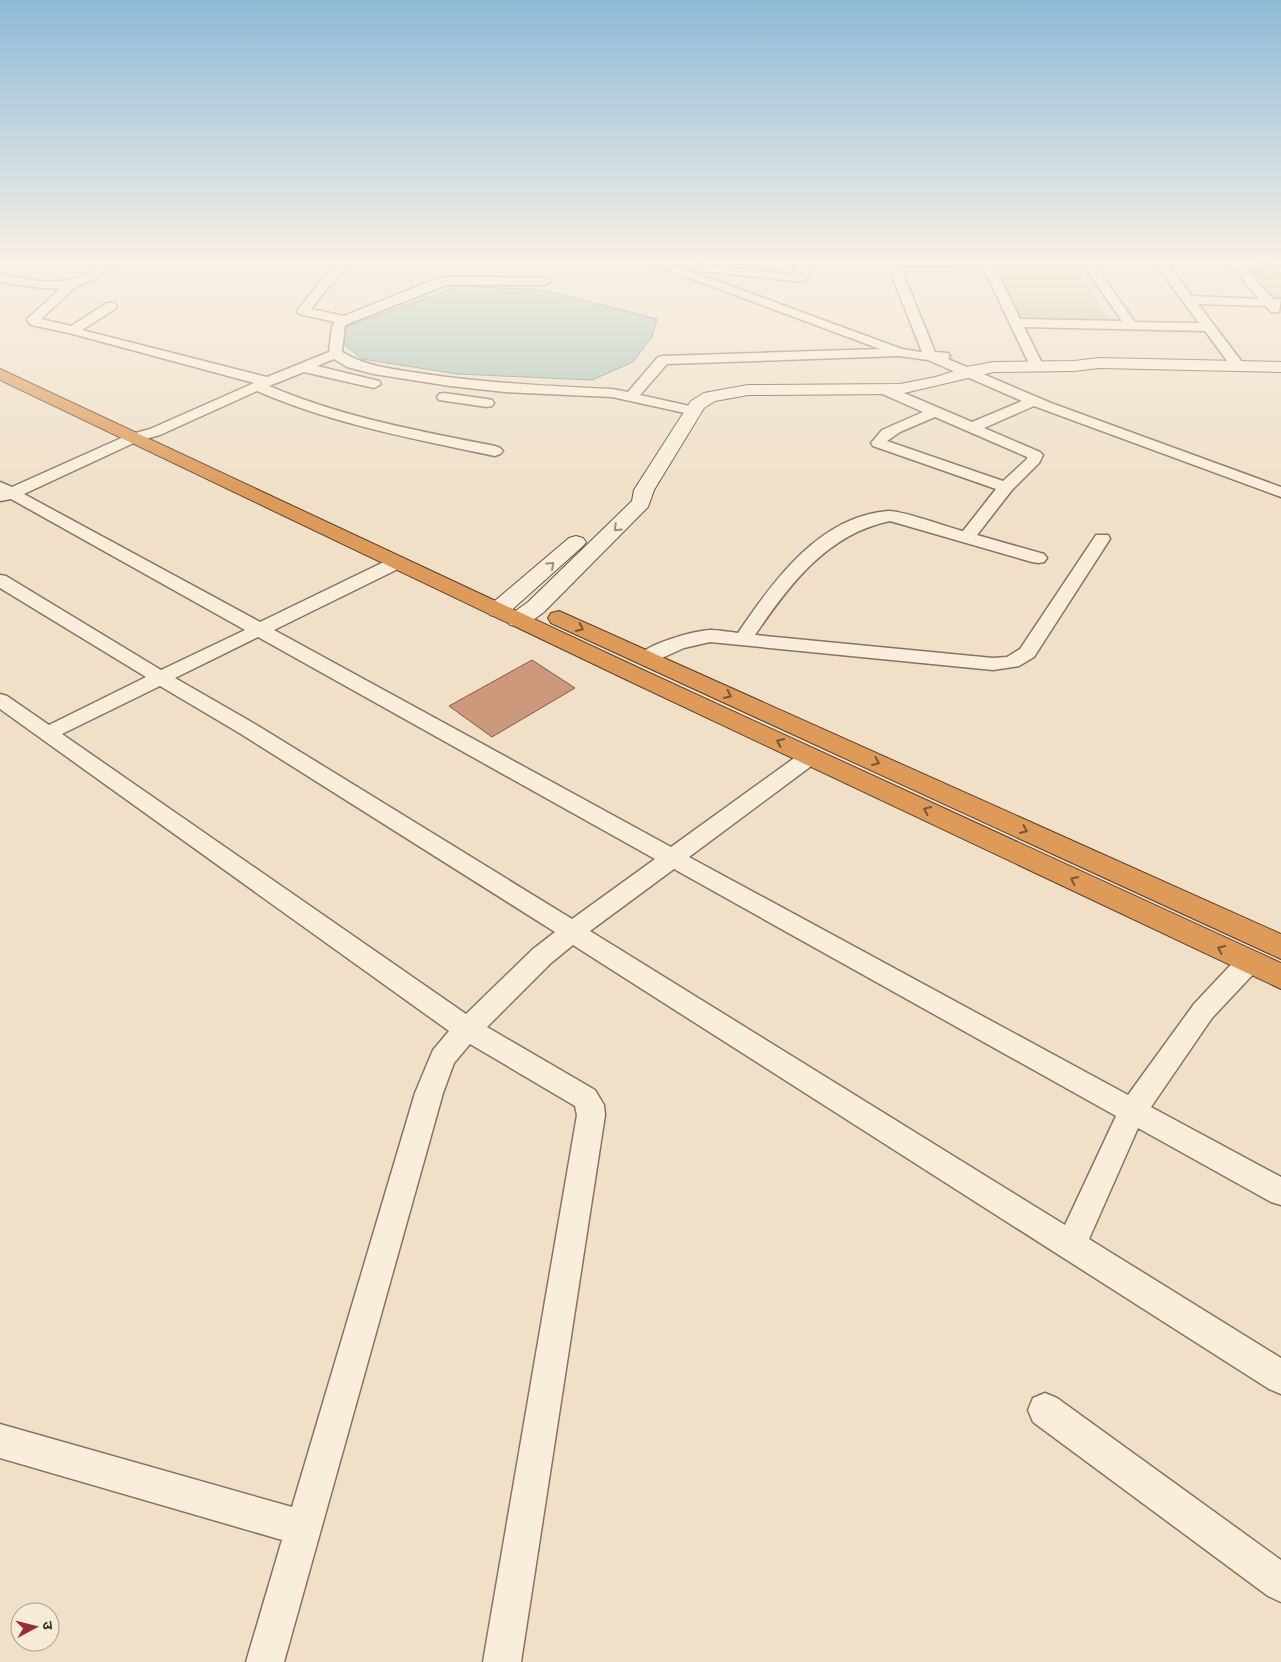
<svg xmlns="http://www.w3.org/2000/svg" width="1281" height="1662" font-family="'Noto Serif','Noto Sans Devanagari',serif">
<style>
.green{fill:#cbcd9b}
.water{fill:#a8c3b9;stroke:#6f9186}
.building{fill:#cd997d;stroke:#8a5a42}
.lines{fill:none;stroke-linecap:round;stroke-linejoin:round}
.street-casing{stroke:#8b725c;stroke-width:3}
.secondary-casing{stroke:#6d533f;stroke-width:2}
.highway-casing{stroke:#594030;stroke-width:2}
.street{fill:#f9eedb;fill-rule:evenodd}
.secondary{fill:#f9eedb;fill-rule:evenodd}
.highway{fill:#dd9a59;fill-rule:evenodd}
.oneway{stroke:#9a8c7e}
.oneway2{stroke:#7c5737}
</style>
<rect width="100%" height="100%" fill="#efe0c7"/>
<!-- green -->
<path class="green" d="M992,267H1074L1109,319H1021Z
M1251,269L1281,272V300H1272L1251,276Z"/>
<!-- water -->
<path class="water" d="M460,286L544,290L657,319L652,337L633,362L592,380L458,374L362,359L338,340L342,328Z"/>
<!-- building -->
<path class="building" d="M532,660L575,688L492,737L449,706Z"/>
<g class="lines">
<!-- street casing -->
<g class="street-casing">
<path id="street" d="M107,261H121L93,280L77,286L41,319L71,326L107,303H115L117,306L115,309L82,330L267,377L329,352L332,326L335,322L299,314L297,311L317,285L342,261H355L325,291L311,309L344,316L433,280L447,277L549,278L551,281L545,285H447L345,325L342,352C366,366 391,369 418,373C483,383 547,386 612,389L628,392L658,357L663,356L880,349L649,263L647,261H663L902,349L920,352H922L886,261H1092L1135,322L1199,323L1153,261H1165L1192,296L1259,299L1227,261L1281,266V272L1246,269L1273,299H1281L1279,312H1271L1266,306L1198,304L1245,366L1238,370L1233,369L1205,331L1024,327L1043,365L1036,369L1031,368L983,267L900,266L935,352L948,353L950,356L948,359L1051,403L1281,487V497L1034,406L984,428L1040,452L1043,455L1039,463L1012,490L977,535L1044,554L1047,558L1044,562L1038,563L1032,562L890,521C827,534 789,585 755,635L993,658L1007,657L1020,649L1096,535H1108L1110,539L1034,657L1019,666L993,670L710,642L684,648L653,662L646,664L639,662L636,658C646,644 693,631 710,630C719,630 729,632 738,633C773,581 820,516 888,511C901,510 947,527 963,531L996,489L873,446L871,443L882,430L923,412L880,393L878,390L885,386L890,387L972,422L1022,401L928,360L899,356L667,364L640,395L699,408L701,411L699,414L694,415L612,397L505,392L450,386L374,374L347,367L334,359L317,366L379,381L381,384L374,388L304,372L269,386C341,417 419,431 495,446L500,448L503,451L500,454L495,456C414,439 333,424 257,391L160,435L138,441L24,494L260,622L390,559L396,558L402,559L405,563L402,567L274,630L671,847L804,751L811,749L818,751L822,756L818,761L689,857L1128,1095L1194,1004L1240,955L1249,952L1258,955L1262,962L1258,969L1212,1018L1151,1107L1281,1177V1205L1271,1202L1138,1128L1089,1239L1281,1358V1394L1269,1389L573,945L551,963L487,1027L595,1090L604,1105L605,1115L521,1662H483L577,1115L575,1106L470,1044L454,1063L443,1093L284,1662H246L282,1540L0,1458V1424L292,1507L415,1093L433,1050L449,1031L0,709V694L7,696L49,725L146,677L0,588V575L6,576L161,670L245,630L11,499L0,501V482L12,487L128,435L150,429L254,383L69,333L31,325L27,320L29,317L60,289L43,288L0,282V274C23,278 50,286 73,279C85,276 96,268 107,261ZM995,267L1085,268L1122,321L1020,319ZM935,417L1027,457V459L1003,481L887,441L900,432ZM258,637L655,859L572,919L255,724L175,678ZM160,686L241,734L555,932L533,949L466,1014L62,734ZM674,869L1116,1116L1065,1225L590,931Z
M794,261H806L809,276L802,282L693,270L687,267L693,264L796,275Z
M444,393L487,399L492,400L494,403L492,406L487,407L439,400L437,397L439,394Z
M1045,1393L1057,1398L1281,1560V1602L1268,1596L1033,1422L1028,1410L1033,1398Z"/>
</g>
<!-- secondary casing -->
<g class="secondary-casing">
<path id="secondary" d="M1099,358L1281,362V372L1099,368L1074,371L994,372L900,394L748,395L715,401L704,408L654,490L648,507L544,612C533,620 525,628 510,625L507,620L510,615L528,602L632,501L634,490L691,401L704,393L748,385L900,384L936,377L966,367L994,362L1074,361Z
M576,536L583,538L586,542L583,546L506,615L498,617L490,615L487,610L490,605L569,538Z"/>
</g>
<!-- highway casing -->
<g class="highway-casing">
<path id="highway" d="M0,369L641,669L1281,963V989L625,679L0,380Z
M559,611L1281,934V959L551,623L548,618L551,613Z"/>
</g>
<!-- street -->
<use href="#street" class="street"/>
<!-- secondary -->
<use href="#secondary" class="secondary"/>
<!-- highway -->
<use href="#highway" class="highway"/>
</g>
<!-- one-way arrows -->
<defs><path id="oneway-chevron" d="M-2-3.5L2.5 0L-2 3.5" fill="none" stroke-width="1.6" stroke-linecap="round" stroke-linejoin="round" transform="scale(1.25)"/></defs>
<g class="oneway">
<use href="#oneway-chevron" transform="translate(617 528) rotate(136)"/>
<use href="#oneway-chevron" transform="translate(551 565) rotate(-42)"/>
</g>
<g class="oneway2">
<use href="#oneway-chevron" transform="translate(580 628) rotate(25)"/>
<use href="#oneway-chevron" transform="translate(728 695) rotate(24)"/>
<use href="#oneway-chevron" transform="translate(780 742) rotate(-155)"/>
<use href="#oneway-chevron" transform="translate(876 762) rotate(24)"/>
<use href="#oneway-chevron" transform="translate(927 810) rotate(-155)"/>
<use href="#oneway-chevron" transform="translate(1024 830) rotate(24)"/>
<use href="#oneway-chevron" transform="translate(1074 880) rotate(-155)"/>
<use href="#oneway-chevron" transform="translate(1221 949) rotate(-155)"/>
</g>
<!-- sky -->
<linearGradient id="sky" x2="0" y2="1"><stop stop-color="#8ebad5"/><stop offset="0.53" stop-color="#f8f1e6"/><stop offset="1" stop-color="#f8f1e6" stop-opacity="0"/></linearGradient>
<rect width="1281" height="494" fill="url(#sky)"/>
<!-- north arrow -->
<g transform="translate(35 1627) rotate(83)"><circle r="24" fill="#f6ebd7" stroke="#ab9e8e"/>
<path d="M0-4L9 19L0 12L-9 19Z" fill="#9a2c35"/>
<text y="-8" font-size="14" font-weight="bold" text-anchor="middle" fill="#3b2b20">उ</text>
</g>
</svg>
